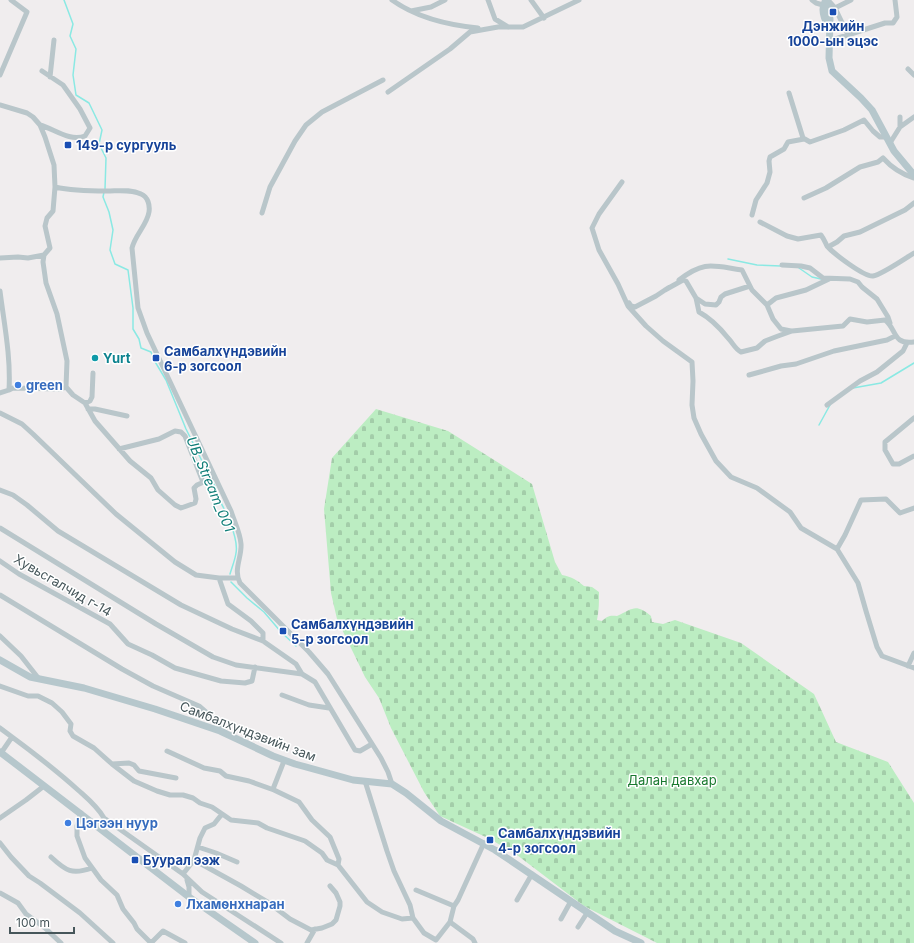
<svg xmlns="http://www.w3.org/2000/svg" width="914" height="943" font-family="Inter,sans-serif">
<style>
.cemetery{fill:url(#cemetery-stones)}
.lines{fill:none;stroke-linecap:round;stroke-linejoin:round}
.stream{stroke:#8ae9e3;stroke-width:1.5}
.street{stroke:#b9c6ca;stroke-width:5}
.secondary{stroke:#b6c7cc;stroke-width:7}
.transit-dot{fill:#1a4fb4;stroke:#fff;stroke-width:1.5}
.culture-dot{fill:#0f9aa8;stroke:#fff;stroke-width:1.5}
.shop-dot{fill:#3f7fe0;stroke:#fff;stroke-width:1.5}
.labels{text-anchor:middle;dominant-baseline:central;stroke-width:3;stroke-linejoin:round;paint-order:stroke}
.transit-label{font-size:13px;font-weight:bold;fill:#164399;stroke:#fff;text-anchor:start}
.culture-label{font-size:13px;font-weight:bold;fill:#0d838f;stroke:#fff;text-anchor:start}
.shop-label{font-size:13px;font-weight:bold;fill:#366cbe;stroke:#fff;text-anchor:start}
.street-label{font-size:13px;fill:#46565a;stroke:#fff}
.park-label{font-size:13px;fill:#19792f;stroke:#fff}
.water-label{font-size:14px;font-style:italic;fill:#107e78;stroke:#fff}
</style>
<defs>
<pattern id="cemetery-stones" width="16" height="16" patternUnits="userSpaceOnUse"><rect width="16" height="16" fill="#bcedc2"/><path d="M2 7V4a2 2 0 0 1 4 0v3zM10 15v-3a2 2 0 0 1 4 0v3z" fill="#a3cda9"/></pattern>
</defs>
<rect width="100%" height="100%" fill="#f0edee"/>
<!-- cemetery -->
<path class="cemetery" d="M376,409L448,431L532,484L555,562L562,575C572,577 577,580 584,586L592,587L599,592C599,601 599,611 597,620L602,621C607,616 610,615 617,616C633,609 635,603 651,616L652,622L663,624L675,620L741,643L814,694L836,742L888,762L914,803V943H657L584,906L517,855L490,839L440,816L424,792L391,728L379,698L365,677L337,619L331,593L324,509L332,458Z"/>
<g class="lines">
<!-- stream -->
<path class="stream" d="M64,0L73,24L70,36L76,49L73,75L76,95L89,103L102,130L99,144L106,158L105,189
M104,192L103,197L109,212L113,230L110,250L115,264L128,270L133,308V329L139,339L141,348L151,352L154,360L166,380L186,429L210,477
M728,259L757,265L781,266
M799,268L812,277L821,279
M853,388L881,383L914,363
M819,425L830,405
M212,481L216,488L215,493C224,506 239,538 236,553C235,560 232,567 230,574
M231,582L247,598L264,612L281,632L296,646"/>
<!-- street -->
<path class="street" d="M392,0C417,18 448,25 478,28
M488,0L495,19L508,27
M531,0L544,18
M812,0L816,3L823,5
M828,0L835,8L848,35
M835,8L851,0
M411,11L431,7L445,0
M829,41L885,23H893L897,17L895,0
M908,69L914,75
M0,75L27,12L11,0
M50,77L54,40
M388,92L450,49L470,32L498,27H523L579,0
M789,93L803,138L810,142L844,130L864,120L873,131L880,137H886
M0,105L27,113L33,117L40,125L45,137L54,165L55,187L53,211L47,218L45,226L50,248L44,255L43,262L46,283L57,314L67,361L66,387L61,389L13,388L9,390
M900,117V127
M40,125C54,129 70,142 85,136L90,128L80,109L63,85L42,71
M890,143L900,127L914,117
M622,182L599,214L592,228L599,250L618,284L628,306L646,326L663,341L692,362L693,381L692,405L694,418L701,434L716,461L731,477L757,488L790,512L801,528L837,549L858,583L866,611L877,647L882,656L914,668
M55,187C73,191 90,191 107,191C118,191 131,189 141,194C148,197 150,205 149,212C147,225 135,235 132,248L138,308L147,333L231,511C234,521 240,532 241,544C242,557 233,570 240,583L309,652L328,674L381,758L388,772L392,784
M804,198L826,188L860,167L878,162L883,158C892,168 901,174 914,178
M262,213L270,187L295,141L306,125L322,112L383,80
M752,215L756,200L767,183L770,172L769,161L770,157L784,149L788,142L804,139
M760,222L787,236L798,239L821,235C824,239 825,242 827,246C833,253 864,277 873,276C881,275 906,258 914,253
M828,247L837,242L844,236L860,232L905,210L914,203
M0,258L18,257L28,258L44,255
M782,265L801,266L810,268L823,278L850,279L858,282L862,287L877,299L888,317L890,323
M679,280C705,260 713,266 742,270L752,290L767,305
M665,290L683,280L686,281L696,298L699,312C710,318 720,328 728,338C733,343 735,349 741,352L757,348L765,341L778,336L792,331L843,326L850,319L867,322L885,320C897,329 892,345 914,342
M0,291C4,323 11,357 9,390L0,393
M696,298L705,304L716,305L719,302L721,297L725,294L750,286
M629,303L631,306L635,307L656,296L668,288
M791,331L781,329L773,319L767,305L776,298L806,290L829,279
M749,375L781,366L796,364L834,351L887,340L895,336
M66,387L73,395L85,403L95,421L130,461L151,478L158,490L175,505L181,508L195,503L196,499L194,488L197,485L215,477
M85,403L90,401L92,397L93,373
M827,405L860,381L877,372L903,351L907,343
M88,409H95L127,416
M0,413L22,424L33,434L116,514L175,562L196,575L219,578H237
M914,418L885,442V450L893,464H899L914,456
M119,449L159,439L175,431L181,432L185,436L203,482
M0,490L13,495L27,505L58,531L181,605L232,629L263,641L296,664L302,674L315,682L355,750L360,751L372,744
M0,528L156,624L213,657L236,665L302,674
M837,549L845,535L861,500L886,499L900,513L914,508
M0,561L19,574L110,624L128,644L152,655L175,668L221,681L245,683L252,681L255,667
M219,578L228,604L251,621L263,633V641
M0,595L122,669L153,686L199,706L214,719L225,732
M0,636L21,656L39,679
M908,666L914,653
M0,686L28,696H38L52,703L62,712L71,724L70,731L73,736L94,748L112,764L129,763L134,765L139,771L176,778
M282,695L309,705L329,708
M0,728L12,737
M167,751L204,768L220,771L226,776L249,781L274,790L299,802L312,820L330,837L339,859L338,865
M1,753L12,737C35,754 57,771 78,790C88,799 97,806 104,818L183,874L202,892L281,943
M112,764L134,781L157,791L170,795H183L193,798L200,803L212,807L231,820L258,823L267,828L305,841L322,853L327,860L338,865L367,902L382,912L402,919L413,918
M365,781L387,851L394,871L410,905L413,918L424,933L436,940L450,922L454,906L458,900L484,843
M273,789L284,761
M81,813L77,826V836L85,858L101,880L117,895L123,909L134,923L137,929L151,943
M0,818L26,800L44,786
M0,843L11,857L29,876L40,883L80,913L113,943
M198,847L216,853L237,862
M51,857C66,871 72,875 92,868
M194,860L241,886L269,903L290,919L311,930L322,928L332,924L336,920L340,906V902L336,893L330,886
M183,874L194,860L200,838L205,828L214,824L222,814
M187,880L189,887V897
M416,890L454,906
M0,893L18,903L26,914L45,928L61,943
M517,900L532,874
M561,919L571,901
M450,922L473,939L475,943
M578,927L587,913
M151,943L163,931L185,943
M307,943L315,929"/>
<!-- secondary -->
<path class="secondary" d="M826,0C820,9 824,19 829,27
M827,0L830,19L829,58L832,71L861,98L872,110L894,151L914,175
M0,660L30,677L84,688L155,709L220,731L273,756L295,764L353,780L392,784L406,793L441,821L495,850L615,931L641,943
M0,752L189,897L255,943"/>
</g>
<!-- markers -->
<g class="transit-dot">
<rect x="829" y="8" width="8" height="8" rx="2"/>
<rect x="64" y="141" width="8" height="8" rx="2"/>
<rect x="152" y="354" width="8" height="8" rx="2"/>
<rect x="279" y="627" width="8" height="8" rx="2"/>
<rect x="486" y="836" width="8" height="8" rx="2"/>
<rect x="131" y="856" width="8" height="8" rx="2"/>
</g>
<circle class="culture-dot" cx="95" cy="358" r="4"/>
<g class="shop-dot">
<circle cx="18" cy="385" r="4"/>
<circle cx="68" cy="823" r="4"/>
<circle cx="178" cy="904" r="4"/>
</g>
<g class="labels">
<!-- transit labels -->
<g class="transit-label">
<text x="833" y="26" text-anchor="middle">Дэнжийн<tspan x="833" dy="15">1000-ын эцэс</tspan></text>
<text x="76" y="145">149-р сургууль</text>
<text x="164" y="351">Самбалхүндэвийн<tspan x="164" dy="15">6-р зогсоол</tspan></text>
<text x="291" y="624">Самбалхүндэвийн<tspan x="291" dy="15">5-р зогсоол</tspan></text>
<text x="498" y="833">Самбалхүндэвийн<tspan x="498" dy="15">4-р зогсоол</tspan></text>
<text x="143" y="860">Буурал ээж</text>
</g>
<!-- culture labels -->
<g class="culture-label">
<text x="103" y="358">Yurt</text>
</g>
<!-- shop labels -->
<g class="shop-label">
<text x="26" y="385">green</text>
<text x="76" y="823">Цэгээн нуур</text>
<text x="186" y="904">Лхамөнхнаран</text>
</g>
<!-- street labels -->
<g class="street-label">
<text transform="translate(63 585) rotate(30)">Хувьсгалчид г-14</text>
<text transform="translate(248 731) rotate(21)">Самбалхүндэвийн зам</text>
</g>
<!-- park labels -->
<g class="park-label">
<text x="672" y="780">Далан давхар</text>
</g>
<!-- water labels -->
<g class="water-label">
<text transform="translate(211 484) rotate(67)">UB_Stream_001</text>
</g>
</g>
<!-- scale -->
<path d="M10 927v6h64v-6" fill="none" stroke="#46565a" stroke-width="2"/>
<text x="16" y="927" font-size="12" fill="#46565a" stroke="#ffffff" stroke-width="3" paint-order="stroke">100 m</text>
</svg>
